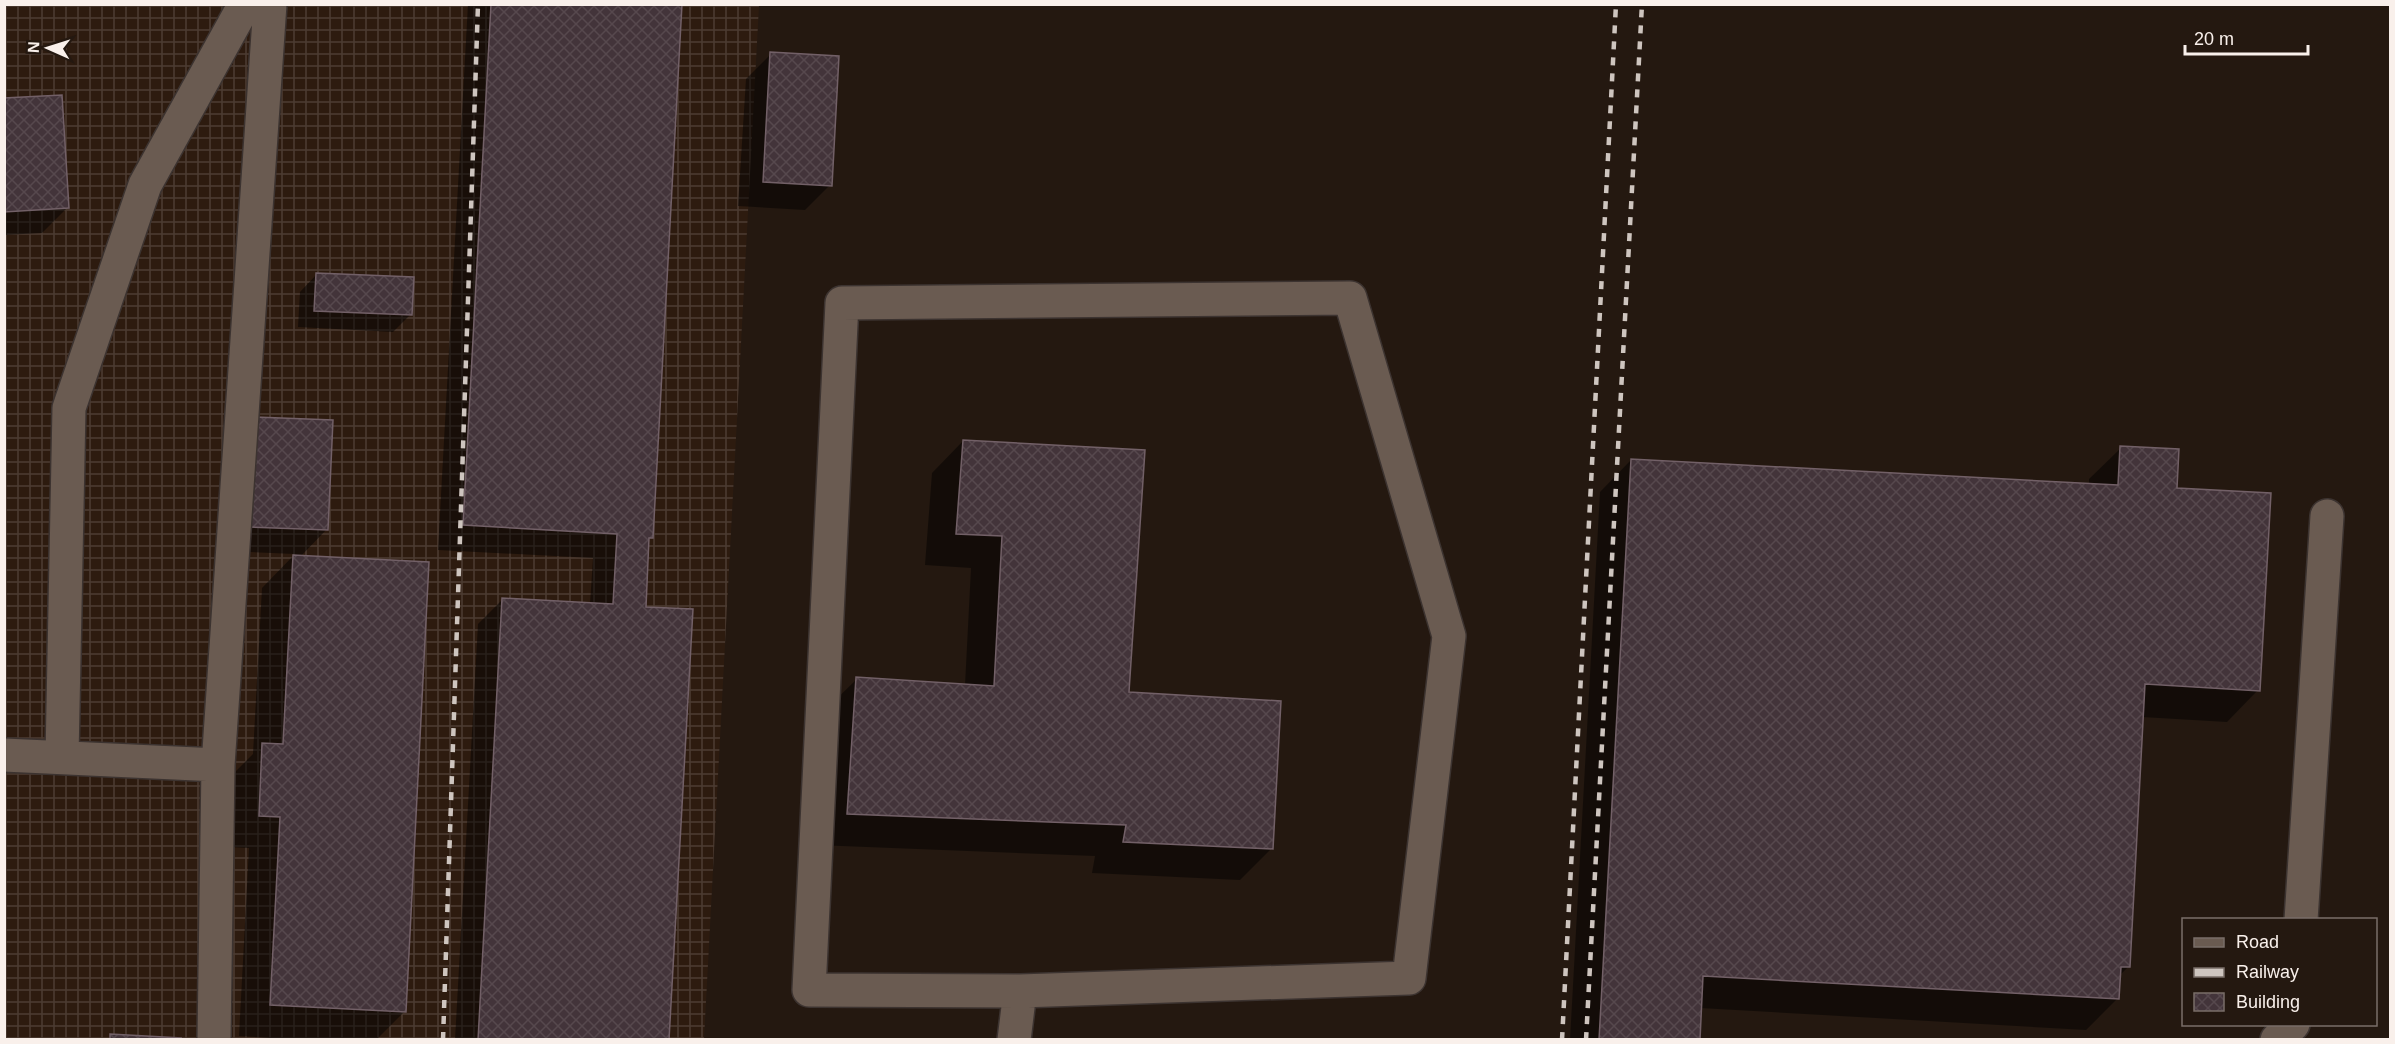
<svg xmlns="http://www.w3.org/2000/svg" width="2395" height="1044" font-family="Arial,sans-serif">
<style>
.industrial{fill:url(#industrial-grid)}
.shadow{fill:#0007}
.building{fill:url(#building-cross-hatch);stroke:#726067;stroke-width:1.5}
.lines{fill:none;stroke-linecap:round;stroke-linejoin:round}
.minor-casing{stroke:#3c3330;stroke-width:36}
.minor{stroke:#6a5b51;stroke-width:33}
.rail{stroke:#cec5bf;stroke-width:4.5;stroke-dasharray:8 8;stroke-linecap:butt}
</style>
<defs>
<pattern id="industrial-grid" width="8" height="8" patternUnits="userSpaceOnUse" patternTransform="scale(1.5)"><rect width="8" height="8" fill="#2d1b0f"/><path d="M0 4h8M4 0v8" fill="none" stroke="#4c3c32"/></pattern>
<pattern id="building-cross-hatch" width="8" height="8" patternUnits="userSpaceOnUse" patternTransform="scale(1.5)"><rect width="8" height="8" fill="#43343a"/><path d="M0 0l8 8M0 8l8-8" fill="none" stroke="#56484d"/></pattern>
</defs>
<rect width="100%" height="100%" fill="#241810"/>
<!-- industrial -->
<path class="industrial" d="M5,5H759L704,1039L5,1040Z"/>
<!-- shadow -->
<path class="shadow" d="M468,4H681L651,537L648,541L644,608L667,1040H455L478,624L503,599L590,604L593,558L438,550Z
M771,54L830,185L805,210L738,206L746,79Z
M4,99L67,208L42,233L4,235Z
M317,274L411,314L393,332L298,327L300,292Z
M963,441L1128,693L1272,848L1240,880L1092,873L1095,856L816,845L825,710L857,679L965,685L971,568L925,565L932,473Z
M230,444L327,529L300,557L404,1012L376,1040H303L239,1036L249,848L228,847L231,776L253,754L262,588L295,554L226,551Z
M2121,448L2175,490L2258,690L2227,722L2142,717L2128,967L2119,976L2118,998L2086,1030L1700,1008L1698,1040H1570L1600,492L1631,460L2089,485V479Z"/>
<!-- building -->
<path class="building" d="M491,4H682L653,538H649L646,607L693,609L669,1040H478L502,598L613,604L617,534L463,525Z
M770,52L839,56L832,186L763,182Z
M62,95L69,208L4,212V98Z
M316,273L414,277L412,315L314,311Z
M255,417L333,420L328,530L250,527Z
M963,440L1145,450L1129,692L1281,701L1273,849L1123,842L1126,825L847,814L856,677L994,686L1002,536L956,534Z
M2120,446L2179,449L2177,488L2271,493L2260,691L2145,684L2130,967H2121L2119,999L1703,976L1700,1040H1599L1631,459L2118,485Z
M293,555L429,562L406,1012L270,1005L280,817L259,816L262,743L283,744Z
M110,1034L181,1038L180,1040H110Z"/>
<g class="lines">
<!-- minor casing -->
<g class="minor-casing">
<path id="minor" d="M1350,298L1449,636L1409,978L1020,991L809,990L842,303Z
M4,755L218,765L214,1040
M62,757L69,408L145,185L245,4
M218,765L270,4
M2301,920L2327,516
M1014,1040L1020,991
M2277,1040L2293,1024"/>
</g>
<!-- minor -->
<use href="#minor" class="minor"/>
<!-- rail -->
<path class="rail" d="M443,1040L478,4
M1562,1040L1616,4
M1586,1040L1642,4"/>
</g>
<!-- border -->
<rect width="2395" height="1044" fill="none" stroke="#f9f0eb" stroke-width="12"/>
<!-- legend -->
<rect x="2182" y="918" width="195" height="108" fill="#241810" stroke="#796e68" stroke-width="1.5"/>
<rect x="2194" y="938" width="30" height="9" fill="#6a5b51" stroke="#796e68" stroke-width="1.5"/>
<text x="2236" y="948" font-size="18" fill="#f9f0eb">Road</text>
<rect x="2194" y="968" width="30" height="9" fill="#cec5bf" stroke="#796e68" stroke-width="1.5"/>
<text x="2236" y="978" font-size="18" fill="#f9f0eb">Railway</text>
<rect x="2194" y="993" width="30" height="18" fill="url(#building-cross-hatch)" stroke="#796e68" stroke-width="1.5"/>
<text x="2236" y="1008" font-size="18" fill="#f9f0eb">Building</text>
<!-- north arrow -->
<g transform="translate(48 48) rotate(273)" stroke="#241810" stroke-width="4.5" paint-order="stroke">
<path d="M0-4.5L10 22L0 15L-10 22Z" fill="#f9f0eb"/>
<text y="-9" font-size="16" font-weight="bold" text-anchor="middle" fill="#f9f0eb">N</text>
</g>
<!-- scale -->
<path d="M2185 45v9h123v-9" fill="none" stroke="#f9f0eb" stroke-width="3"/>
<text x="2194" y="45" font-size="18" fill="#f9f0eb" stroke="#241810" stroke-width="4.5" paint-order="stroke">20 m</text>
</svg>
